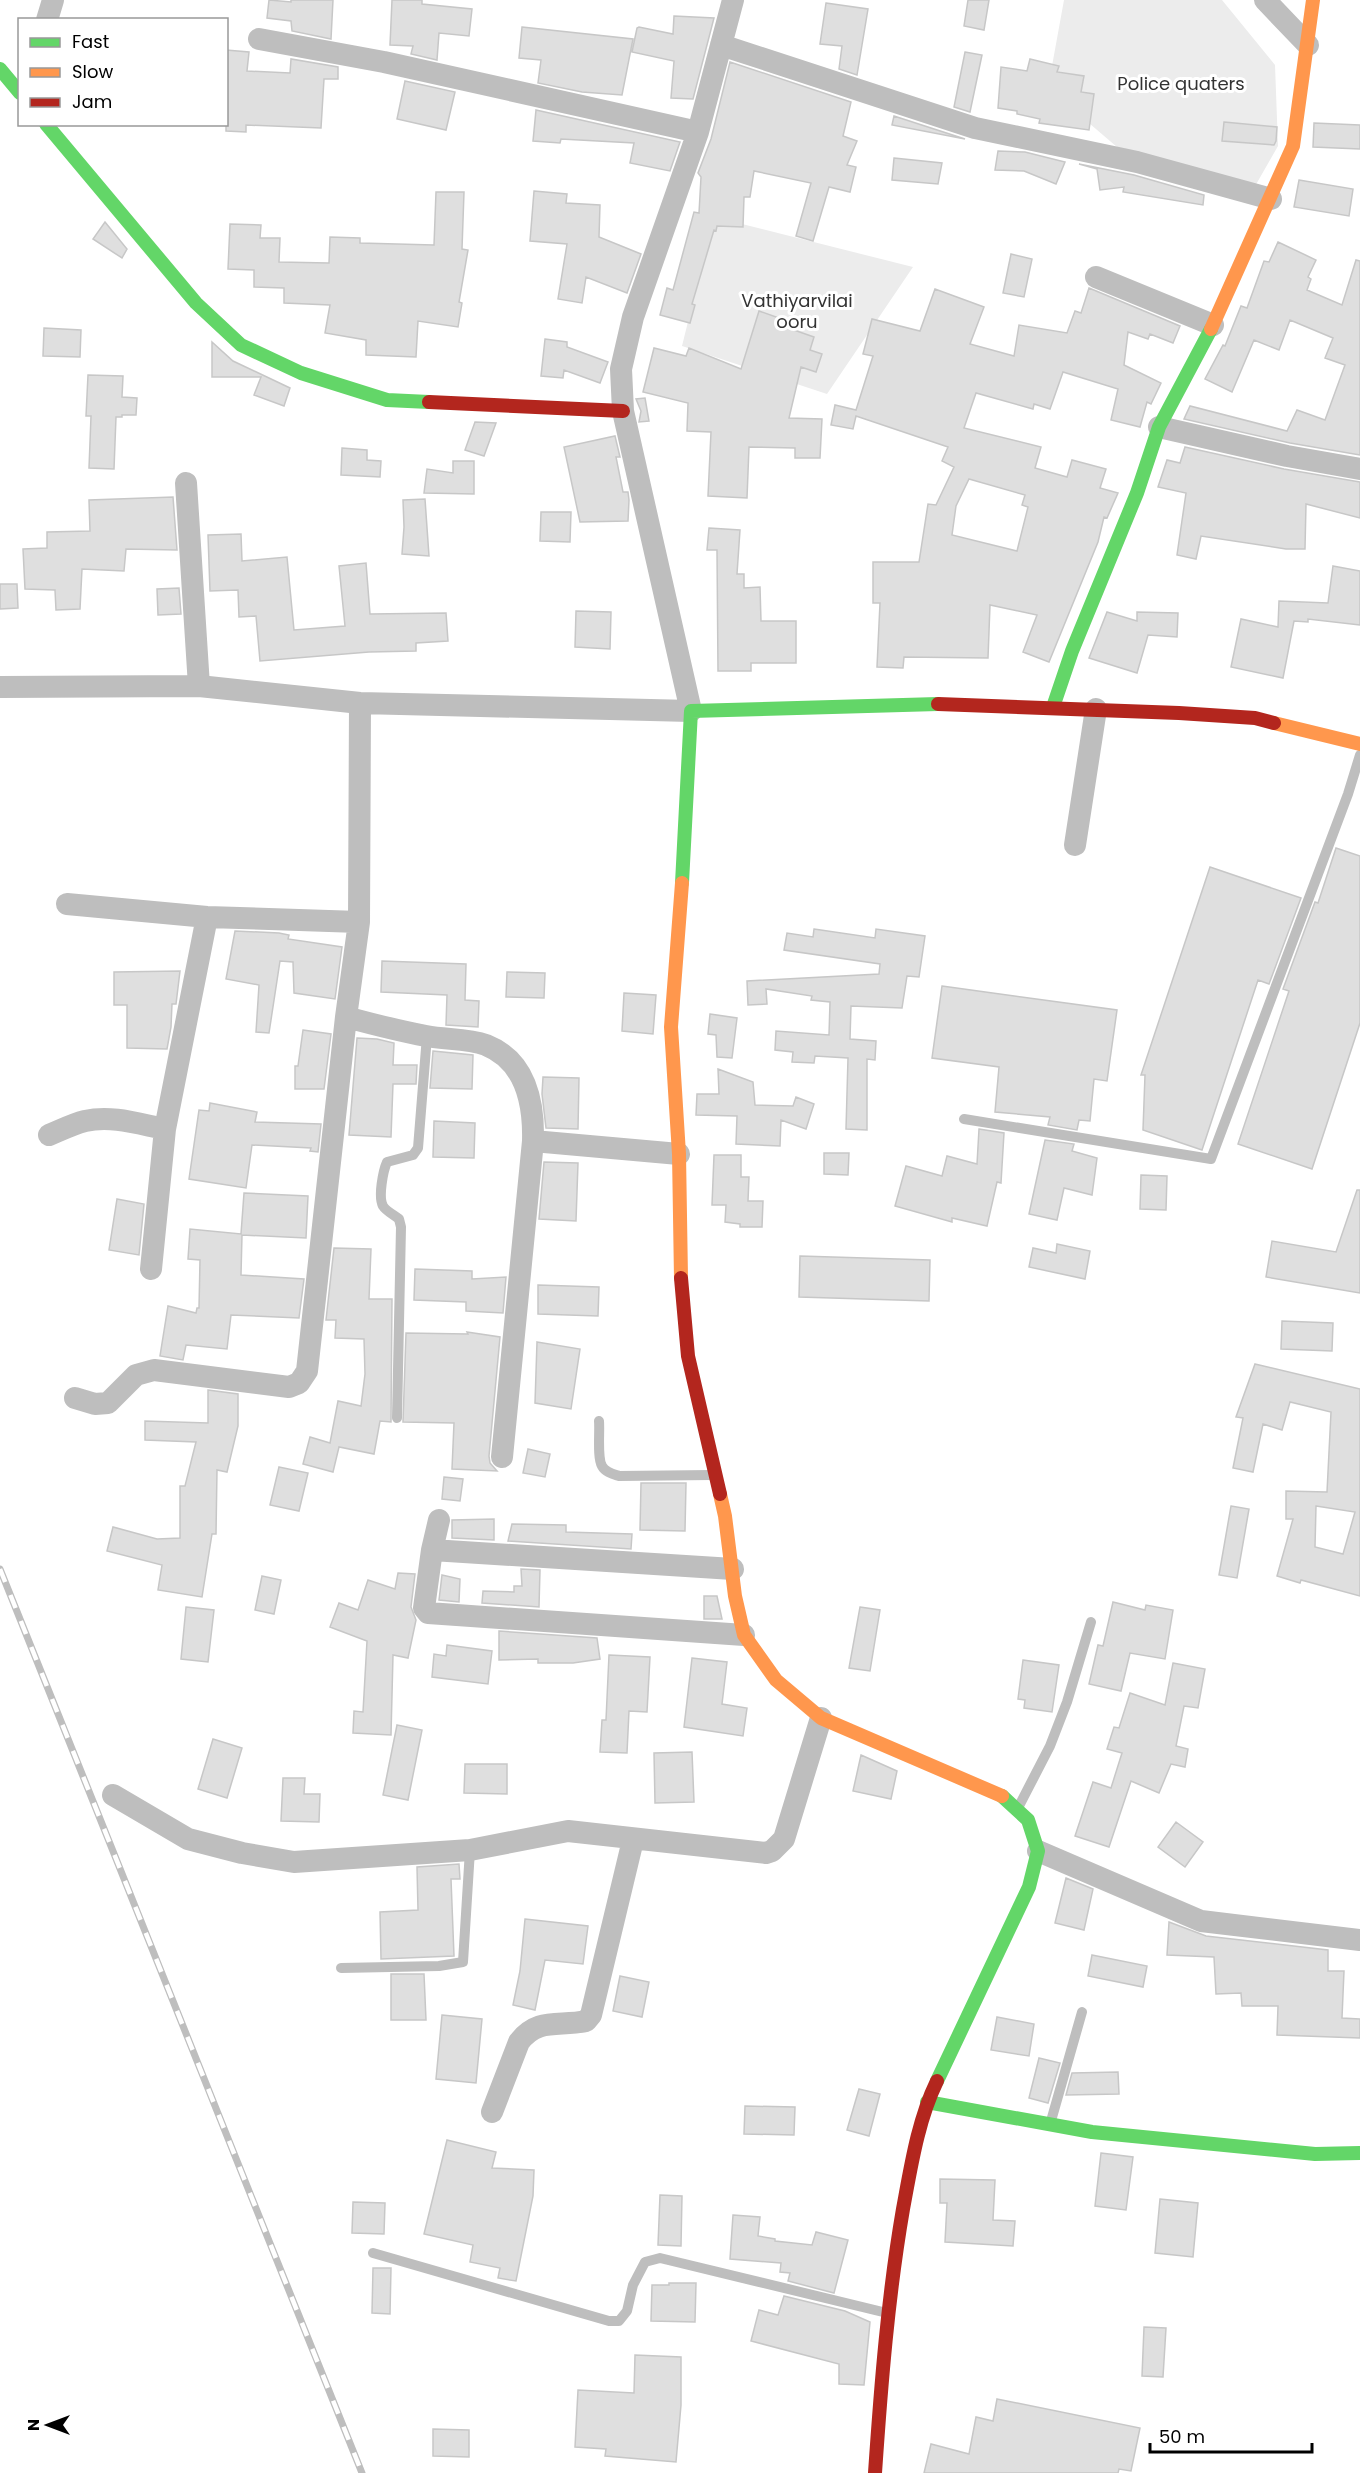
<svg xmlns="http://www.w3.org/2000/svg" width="1360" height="2473" font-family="Poppins,sans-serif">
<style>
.green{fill:#ececec}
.building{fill:#dfdfdf;stroke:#c7c7c7;stroke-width:1.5;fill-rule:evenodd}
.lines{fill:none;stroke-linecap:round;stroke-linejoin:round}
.lane{stroke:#bebebe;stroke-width:10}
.street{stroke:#bebebe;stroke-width:22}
.fast{stroke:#63d668;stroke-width:14}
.slow{stroke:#ff974d;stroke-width:14}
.jam{stroke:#b3261e;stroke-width:14}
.rail-casing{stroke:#bebebe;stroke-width:7}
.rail{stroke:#fff;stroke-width:4.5;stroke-dasharray:14;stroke-linecap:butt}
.labels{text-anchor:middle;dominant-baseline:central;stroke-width:6;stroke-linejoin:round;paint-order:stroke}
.park-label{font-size:18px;fill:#333;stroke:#fff}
</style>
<rect width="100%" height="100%" fill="#fff"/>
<!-- green -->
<path class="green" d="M1064,0H1222L1275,65L1278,146L1254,188L1124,153L1048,88Z
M714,217L913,267L827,394L682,346Z"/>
<!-- building -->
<path class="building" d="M269,0L291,2V0H333L331,39L292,31L291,21L267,18Z
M392,0H422V4L472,9L469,36L439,33L437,60L411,54L413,46L390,45Z
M968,0H989L984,30L964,26Z
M826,3L868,9L857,75L839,69L842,46L820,44Z
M674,16L714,18L693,99L671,98L674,61L632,52L637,28L639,27L673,34Z
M522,27L633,39L622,95L582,92L538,83L541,60L519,58Z
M226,50L249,52L247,71L290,73L291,59L338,67V79H324L321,128L246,125V132L226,131Z
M965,52L982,55L970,112L954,107Z
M1030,59L1059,66L1057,72L1084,76L1081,92L1094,94L1089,130L1039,123L1040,119L1017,114V111L998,108L1001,67L1027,71Z
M730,62L851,102L843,136L857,141L847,165L856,167L850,192L829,187L813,241L796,236L811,183L754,171L750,197H744L743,227L717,226L716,231L714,230L692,304L695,305L690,323L660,315L667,288L673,290L694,212L699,213L701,177L698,173L711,139Z
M405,81L455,92L446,130L397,119Z
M536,110L680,142L670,171L630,163L634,143L561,139L560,143L533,141Z
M894,116L965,139L892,125Z
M1224,122L1277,127L1276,141L1274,145L1222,141Z
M1314,123L1360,125V149L1313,147Z
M998,151L1025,152L1065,162L1056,184L1024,171L995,170Z
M894,158L942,163L938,184L892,180Z
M1079,164L1134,175L1204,195L1203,205L1123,192L1124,187L1100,190L1097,169Z
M1299,180L1353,189L1349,216L1294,207Z
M534,191L567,194L566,203L600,205L599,237L641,254L627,293L586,277L582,303L558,299L567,244L530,241Z
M436,192H464L462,249L468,250L459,302L462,303L458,327L418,321L416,357L366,355V340L325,333L330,305L284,303V288L254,287V270L228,269L230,224L261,225L260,238H280L279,262L329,263L330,237L360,238V243L434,245Z
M105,222L127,249L122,258L93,239Z
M1278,242L1316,260L1308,277L1311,279L1307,290L1342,305L1356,260L1360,261V455L1290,443L1184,419L1190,406L1287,431L1297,410L1325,420L1345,365L1325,358L1333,338L1290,320L1279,350L1254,340L1232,392L1205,379L1223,345L1225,346L1241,306L1247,308L1264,261L1269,262Z
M1011,254L1032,259L1024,297L1003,293Z
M1089,288L1180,326L1173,343L1150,334L1148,339L1128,332L1124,365L1161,383L1151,404L1147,402L1140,427L1111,420L1118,389L1063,372L1050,409L1034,404L1033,409L976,393L964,428L1041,447L1035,468L1067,477L1072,460L1106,469L1100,488L1118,493L1107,518L1104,517L1098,542L1049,662L1023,652L1037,615L990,605L988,658L904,657L903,668L877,667L880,603H873V562H919L928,504L936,505L954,467L942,461L948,447L856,416L853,429L831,425L835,405L856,410L873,356L863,354L872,319L920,331L935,289L984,307L970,344L1014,356L1019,325L1067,333L1075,311L1081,313ZM969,479L1025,495L1022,505L1028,507L1017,551L952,535L956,506Z
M759,311L793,323L791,329L814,337L810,350L822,354L816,372L801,367L789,418L822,419L820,458H795V448L749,447L747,498L708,496L711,432L687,431L688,403L643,392L654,348L686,356L689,348L741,369Z
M44,328L81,330L80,357L43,356Z
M545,339L567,342V347L608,362L600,383L564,370L563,378L541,376Z
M212,342L233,361L290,388L284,406L254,395L261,377H212Z
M88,375L123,376L122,397L137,398L136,415H122V417H116L114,469L89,468L91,416H86Z
M645,398L649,421L639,422L641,411L636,399Z
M475,422L496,423L484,456L465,450Z
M615,436L620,457H616L623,492H628L629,500L628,521L580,522L564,447Z
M1185,447L1284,469L1360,482V518L1306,504L1305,549H1286L1201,536L1196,559L1177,555L1186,493L1158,487L1167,460L1180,463Z
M342,448L367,450V460L381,461L380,477L341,475Z
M453,461H474V494L424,493L427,469L453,473Z
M173,497L177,550L126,549L124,571L82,569L80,609L56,610L55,590L25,589L23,549L47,548V532L90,531L89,500Z
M425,499L429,556L402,554L404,527L403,500Z
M541,512H571L570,542L540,541Z
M709,528L740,530L737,574H744V588L760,587L761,621H796V663H751V671H718L717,550H707Z
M241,534L242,561L287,557L294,630L345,626L339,566L366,563L370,614L446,613L448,641L416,643V651L369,652L260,661L256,616L239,617L238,590L210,591L208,535Z
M1333,566L1360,571V625L1308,619V622L1294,621L1283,678L1231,667L1241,619L1278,627L1279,601L1328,603Z
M0,584H17L18,608L0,609Z
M179,588L181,614L158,615L157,589Z
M576,611L611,612L610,649L575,647Z
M1107,612L1137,621V612L1178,613L1177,637L1148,635L1137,673L1089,658Z
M1336,848L1360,856V1023L1312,1169L1238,1144L1289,991L1283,989L1315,902L1318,903Z
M1210,867L1301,898L1269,984L1258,980L1202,1150L1143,1130L1145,1075H1141Z
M814,929L875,938L876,929L925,936L919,977L907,976L902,1008L851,1006L850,1039L876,1041L875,1060L867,1059V1130L846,1129L848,1058L815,1056L814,1063L792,1062L793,1052L775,1050L776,1031L829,1035L830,1002L811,1000L812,996L766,989L767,1004L748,1005L747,981L879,974L880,964L784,950L787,933L813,937Z
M235,931L279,933L289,935L288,939L342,947L335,999L294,993L293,962L280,961L269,1033L256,1032L259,985L226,979Z
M382,961L466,964L465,1000L479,1001L478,1027L446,1025L447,995L381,992Z
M180,971L176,1004H172L171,1027L167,1049L127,1048V1005H114V972Z
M507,972L545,973L544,998L506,997Z
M942,986L1117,1010L1107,1081L1094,1079L1090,1121L1079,1120L1077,1130L1048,1125L1050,1117L995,1112L999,1067L932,1058Z
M624,993L656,995L653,1034L622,1031Z
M710,1014L737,1018L732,1058L717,1057L716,1035L708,1034Z
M303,1030L331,1034L324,1089H295V1066H298Z
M357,1038L377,1039L394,1043L393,1065H417L416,1084H393L391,1137L349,1135Z
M433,1051L473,1055L472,1089L430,1088Z
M718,1069L753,1082L755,1105L793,1106L796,1097L814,1104L806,1129L781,1120L780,1146L736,1144L737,1116L696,1115L697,1094H719Z
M543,1077L579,1078L578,1129L546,1128L542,1094Z
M210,1103L257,1112L255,1122L321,1124L318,1152L310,1151L311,1148L252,1145L246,1188L189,1179L199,1110L209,1111Z
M434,1121L475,1123L474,1158L433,1157Z
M979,1129L1004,1133L1001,1183L997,1182L987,1226L952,1218V1222L895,1206L906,1166L942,1176L947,1156L977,1164Z
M1045,1140L1074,1144L1072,1151L1097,1158L1092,1195L1064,1188L1057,1220L1029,1214Z
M824,1153H849L848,1175L824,1174Z
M714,1155H741V1177H749L748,1201H763L762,1227H740V1224L725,1222L726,1205H712Z
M544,1162L578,1163L576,1221L539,1219Z
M1141,1175L1167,1176L1166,1210L1140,1209Z
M1357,1190H1360V1293L1266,1277L1272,1241L1336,1252Z
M244,1193L308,1196L306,1238L242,1235L241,1275L304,1279L299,1318L231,1315L227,1349L186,1345L183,1360L160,1356L168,1306L196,1313L197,1308H199L200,1260L188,1259L190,1229L241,1234Z
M117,1199L144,1204L139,1255L109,1250Z
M1057,1244L1090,1251L1085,1279L1029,1267L1033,1248L1056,1253Z
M334,1248L371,1249L369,1299H392L391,1422L380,1421L374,1454L339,1447L333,1472L303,1464L310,1437L330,1443L338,1401L361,1406L365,1374L364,1339L335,1338L336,1320H326Z
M800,1256L930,1260L929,1301L799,1297Z
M415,1269L472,1271V1279L506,1277L503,1313L466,1311V1302L414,1300Z
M538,1285L599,1287L598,1316L538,1314Z
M1282,1321L1333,1323L1332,1351L1281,1349Z
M467,1332L500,1337L489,1456L490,1463L497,1471L452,1469L454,1423L403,1422L406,1333L468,1334Z
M537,1342L580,1349L571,1409L535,1403Z
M1255,1364L1360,1389V1596L1301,1580L1300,1583L1277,1576L1293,1519H1286V1491L1327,1492L1331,1412L1290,1402L1282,1430L1263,1424L1253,1472L1233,1468L1243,1418L1236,1417ZM1316,1506L1355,1512L1343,1554L1315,1547Z
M208,1390L238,1394V1426L227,1472L217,1470L216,1534H212L202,1597L158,1590L162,1565L107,1551L113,1527L157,1539L180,1538V1486H185L196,1442L145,1440V1421L208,1423Z
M528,1449L550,1454L545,1477L523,1473Z
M279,1467L308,1473L299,1511L270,1505Z
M444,1477L463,1479L460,1501L442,1499Z
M641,1483H686L685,1531L640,1530Z
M1231,1506L1249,1509L1237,1578L1219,1575Z
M494,1519V1540L452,1538V1520Z
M512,1524L566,1525V1532L632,1534L631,1549L508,1541Z
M521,1569L540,1570L539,1607L482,1603L483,1591L514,1592V1586H522Z
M398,1573L415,1574L411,1607L416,1620L408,1658L393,1655L391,1735L353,1733L354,1711L363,1712L367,1641L330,1627L339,1603L358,1610L368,1580L395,1589Z
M442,1575L460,1579L459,1602L439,1600Z
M262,1576L281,1580L274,1614L255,1610Z
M704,1596H717L722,1619H704Z
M1113,1602L1145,1610L1146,1605L1173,1610L1165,1659L1130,1653L1121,1691L1089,1684L1098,1645L1103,1646Z
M186,1607L214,1610L208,1662L181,1659Z
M860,1607L880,1610L870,1671L849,1668Z
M499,1631L597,1638L600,1659L573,1663H538V1659L499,1660Z
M447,1645L492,1651L488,1684L432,1677L434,1654L446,1656Z
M609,1655L650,1657L647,1712L629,1711L627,1753L600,1752L602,1720H606Z
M692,1658L727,1662L722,1704L747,1708L743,1736L684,1727Z
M1023,1660L1059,1665L1052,1712L1024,1708L1025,1700L1018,1699Z
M1173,1663L1205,1669L1198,1708L1184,1706L1176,1746L1188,1749L1185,1767L1171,1764L1159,1793L1131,1781L1109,1847L1075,1836L1093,1782L1111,1788L1122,1753L1107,1749L1114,1727L1119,1728L1130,1693L1165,1705Z
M397,1725L422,1730L408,1800L383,1795Z
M213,1739L242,1748L227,1798L198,1789Z
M692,1752L694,1802L655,1803L654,1753Z
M861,1755L897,1771L891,1799L853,1791Z
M465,1764H507V1794L464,1793Z
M283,1778H305L304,1794H320L319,1822L281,1821Z
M1176,1822L1203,1842L1185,1867L1158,1847Z
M459,1864L460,1879H451L454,1956L381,1959L380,1912L418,1910L417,1867Z
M1066,1878L1093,1889L1084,1930L1055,1923Z
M525,1919L588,1926L583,1964L545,1960L535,2010L513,2005L520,1971Z
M1169,1922L1206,1936L1328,1950V1971H1344L1342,2018L1360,2019V2038L1277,2035L1278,2006H1242L1241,1993L1216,1994L1214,1957L1167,1955Z
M1092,1955L1147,1966L1143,1987L1088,1976Z
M391,1974H424L426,2020H391Z
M620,1976L649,1982L642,2017L613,2011Z
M442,2015L482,2019L476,2083L436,2079Z
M997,2017L1034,2024L1029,2056L991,2050Z
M1039,2058L1060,2063L1048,2103L1029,2098Z
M1118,2072L1119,2094L1066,2095L1072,2073Z
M859,2089L880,2094L869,2136L847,2130Z
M745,2106L795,2107L794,2135L744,2134Z
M447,2140L496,2152L492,2168L534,2170L533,2196L516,2281L498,2278L500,2268L470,2262L473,2245L424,2234Z
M1101,2153L1133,2157L1126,2210L1095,2206Z
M940,2179L995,2180L993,2220L1015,2221L1013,2246L945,2242L947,2203H940Z
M660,2195L682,2196L681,2246L658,2245Z
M1160,2199L1198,2203L1193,2257L1155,2253Z
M353,2202L385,2203L384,2234L352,2233Z
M733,2215L760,2217L758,2236L775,2239V2241L812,2245L816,2232L848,2240L834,2293L788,2281L790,2273L780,2272L781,2263L730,2259Z
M373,2268H391L390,2314L372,2313Z
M669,2283H696L695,2322L651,2321L652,2285H669Z
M784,2296L845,2311L870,2322L864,2385L839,2384V2364L751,2341L759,2310L778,2315Z
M1144,2327L1166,2328L1163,2377L1142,2376Z
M635,2355L681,2357V2405L676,2462L605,2456L606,2449L575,2447L578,2390L634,2393Z
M997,2399L1140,2428L1131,2471L1119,2469L1118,2473H924L931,2444L969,2454L976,2417L993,2421Z
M433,2429L469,2430V2457L433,2456Z"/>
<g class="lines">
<!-- lane -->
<path class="lane" d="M964,1119L1211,1159L1348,794L1360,755
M397,1418L401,1227L399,1219C394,1215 386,1211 383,1206C378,1197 383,1171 387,1162L413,1155L418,1148L427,1036
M599,1421C600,1431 597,1458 602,1466C605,1472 613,1474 619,1476L712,1475
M1019,1806L1050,1746L1067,1702L1091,1622
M341,1968L439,1966L463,1962L470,1850
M1051,2121L1082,2012
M373,2253L609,2321H619L627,2311L633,2285L645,2262L660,2258L887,2313"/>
<!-- street -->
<path class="street" d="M1265,0L1308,45
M47,20L53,0
M259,39L384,62L698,132
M721,45L975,128L1137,162L1271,199
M1096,277L1213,325
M1159,427L1287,456L1360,469
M186,483L199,686
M0,687L199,686L360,703L691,711L623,411L621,369L633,317L698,132L733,0
M1075,845L1096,709
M67,904L207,917L359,922
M346,1017C372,1024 399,1031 426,1036C446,1040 467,1038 486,1045C526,1061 534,1103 533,1141L502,1457
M49,1135C61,1130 73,1124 85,1121C112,1115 139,1124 165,1129
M533,1141L679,1154
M151,1269L165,1129L207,917
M75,1398L95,1404L108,1403L136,1375L154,1370L289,1387L299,1383L307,1371L346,1017L359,922L360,703
M439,1520L432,1550L424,1608L428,1613L744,1635
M432,1550L733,1569
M113,1795L188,1839L242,1853L294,1862L470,1850L568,1831L766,1853L772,1851L784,1839L821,1718
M1038,1851L1201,1921L1360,1940
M492,2112L519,2042C538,2017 559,2027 586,2021L591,2015L633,1840"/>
<!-- fast -->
<path class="fast" d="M0,69L20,93
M46,124L196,303L241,345L301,373L387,400L429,402
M1053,707L1072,651L1137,493L1159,427L1211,329
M682,883L691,711L938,704
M937,2081L1029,1887L1038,1851L1028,1820L1002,1796
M927,2102L1092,2132L1315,2154L1360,2153"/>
<!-- slow -->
<path class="slow" d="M1211,329L1293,146L1313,0
M1274,723L1360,744
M681,1278L679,1154L671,1027L682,883
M720,1494L725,1516L735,1596L744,1635L776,1680L821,1718L1002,1796"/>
<!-- jam -->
<path class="jam" d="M429,402L623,411
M938,704L1179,713L1255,718L1274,723
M681,1278L688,1356L720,1494
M875,2473C881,2385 888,2296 903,2209C911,2166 918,2120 937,2081"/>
<!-- rail casing -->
<g class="rail-casing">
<path id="rail" d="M0,1569L362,2473"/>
</g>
<!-- rail -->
<use href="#rail" class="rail"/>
</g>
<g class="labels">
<!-- park labels -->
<g class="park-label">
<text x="1181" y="83">Police quaters</text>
<text x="797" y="300">Vathiyarvilai<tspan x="797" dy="21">ooru</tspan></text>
</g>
</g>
<!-- legend -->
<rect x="18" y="18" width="210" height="108" fill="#ffffff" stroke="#999999" stroke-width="1.5"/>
<rect x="30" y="38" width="30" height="9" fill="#63d668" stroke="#999999" stroke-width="1.5"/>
<text x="72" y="48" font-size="18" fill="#000000">Fast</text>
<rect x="30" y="68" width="30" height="9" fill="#ff974d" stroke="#999999" stroke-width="1.5"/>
<text x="72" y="78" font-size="18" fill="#000000">Slow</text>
<rect x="30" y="98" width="30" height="9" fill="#b3261e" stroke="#999999" stroke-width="1.5"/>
<text x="72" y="108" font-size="18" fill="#000000">Jam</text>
<!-- north arrow -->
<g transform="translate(48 2425) rotate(270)" stroke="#ffffff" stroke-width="4.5" paint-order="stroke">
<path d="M0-4.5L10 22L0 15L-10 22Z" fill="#000000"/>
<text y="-9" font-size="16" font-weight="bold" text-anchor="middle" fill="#000000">N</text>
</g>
<!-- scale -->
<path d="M1150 2443v9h162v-9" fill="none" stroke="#000000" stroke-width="3"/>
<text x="1159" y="2443" font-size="18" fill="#000000" stroke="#ffffff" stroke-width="4.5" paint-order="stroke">50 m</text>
</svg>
